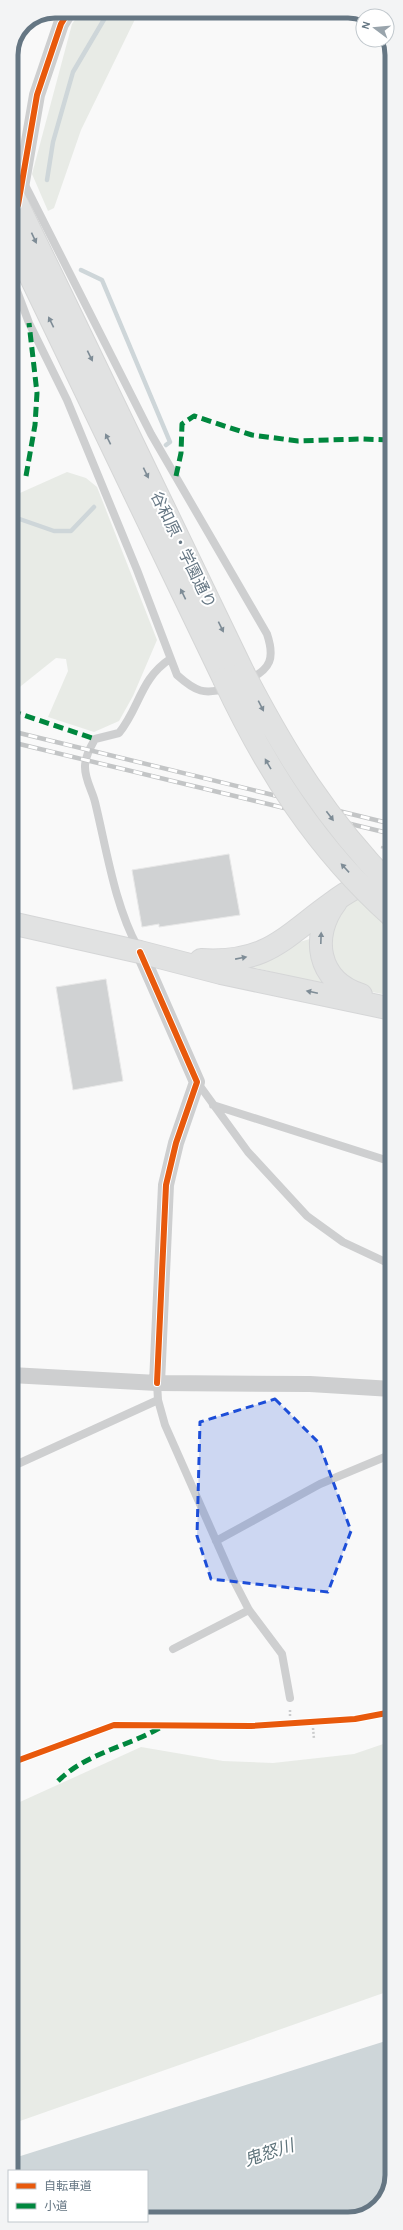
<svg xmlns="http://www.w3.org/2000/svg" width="403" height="2230" font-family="'Alegreya Sans','Noto Sans JP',sans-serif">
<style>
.green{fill:#e8ebe6}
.water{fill:#ced6d9}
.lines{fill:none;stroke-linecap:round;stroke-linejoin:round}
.stream{stroke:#ced6d9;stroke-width:4.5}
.building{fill:#d0d2d3;stroke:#e8e8e8}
.secondary-casing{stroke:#d5d6d7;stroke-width:24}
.highway-casing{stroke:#d5d6d6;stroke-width:24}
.path{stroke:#cbcccd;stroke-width:2.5;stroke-dasharray:2 2;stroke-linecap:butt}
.lane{stroke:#cecfd0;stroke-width:8}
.street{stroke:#cecfd0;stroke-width:16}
.secondary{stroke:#e1e2e2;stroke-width:22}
.highway{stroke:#e1e2e2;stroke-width:22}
.rail-casing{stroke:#c3c5c6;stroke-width:4.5}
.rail{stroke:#fff;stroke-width:3;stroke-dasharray:9;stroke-linecap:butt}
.highway-bridge-casing{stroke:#d5d6d6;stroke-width:24;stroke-linecap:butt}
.highway-bridge{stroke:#e1e2e2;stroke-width:22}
.quiet{stroke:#00873e;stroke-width:5;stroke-dasharray:10 5;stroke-linecap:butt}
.cycleway-casing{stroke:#fff;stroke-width:8}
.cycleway{stroke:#e8590c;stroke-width:6}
.oneway{fill:#7e8c96}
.marked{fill:#1d4ed8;fill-opacity:0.2;stroke:#1d4ed8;stroke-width:3;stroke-dasharray:8 5;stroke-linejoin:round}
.labels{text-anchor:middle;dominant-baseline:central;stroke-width:4;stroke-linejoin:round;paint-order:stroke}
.street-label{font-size:16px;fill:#657683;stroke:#fff}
.water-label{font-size:17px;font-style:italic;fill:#60757c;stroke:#fff}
.rim{fill:none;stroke:#657683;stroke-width:5}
</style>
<rect width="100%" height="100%" fill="#f9f9f9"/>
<!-- green -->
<path class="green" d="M81,11H139L81,130L54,208L48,211L32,174L72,24Z
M67,472L86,478L97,487L157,640L133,696L119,721L94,732L48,717L68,671L66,659L56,658L11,694V497Z
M356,896L392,931V996L362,990L338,976L326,933L331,919Z
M313,938L333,987L248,966L286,946Z
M392,1741V1990L20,2121L11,2120V1806L141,1747L223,1761L273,1763L354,1754Z"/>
<!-- water -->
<path class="water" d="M392,2039V2176L381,2204L354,2219H147V2171H11V2159Z"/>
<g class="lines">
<!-- stream -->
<path class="stream" d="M47,180L53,142L73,72L109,11
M81,270L102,280L170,442L166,445
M11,516L54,531H71L94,507"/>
</g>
<!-- building -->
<path class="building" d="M229,854L240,915L159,927V924L142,927L132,870Z
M106,979L123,1081L73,1090L56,987Z"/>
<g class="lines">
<!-- secondary casing -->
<g class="secondary-casing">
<path id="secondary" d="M336,902C310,936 317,981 361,995
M11,923L140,952L221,973L392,1009
M201,960C267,964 283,938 332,903C345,893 361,883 378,880"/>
</g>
<!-- highway casing -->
<g class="highway-casing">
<path id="highway" d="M11,191L243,672
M11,236L224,679"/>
</g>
<!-- path -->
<path class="path" d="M381,847L392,850
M290,1716V1708
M313,1728L314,1739"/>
<!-- lane -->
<path class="lane" d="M24,183L151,434L267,634C275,658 271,669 248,680
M11,275L29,323L67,400L137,570L177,675C196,692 204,695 228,688
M138,948C114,903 107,851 95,802C92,790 85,780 85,767C85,757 90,748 95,739L119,733C140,707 140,679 170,659
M197,1082L248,1152L307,1216L343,1242L392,1265
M213,1105L392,1162
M157,1383L158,1400L165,1425L233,1579L249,1610L282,1654L290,1698
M11,1467L158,1400
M216,1541L320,1484L392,1454
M173,1649L249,1610"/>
<!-- street -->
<path class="street" d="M18,205L37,95L61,24L69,11
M140,952L197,1082L176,1143L166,1185L157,1383
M11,1375L157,1383L310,1384L392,1389"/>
<!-- secondary -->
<use href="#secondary" class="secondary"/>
<!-- highway -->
<use href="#highway" class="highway"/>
<!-- rail casing -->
<g class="rail-casing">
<path id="rail" d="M11,731L392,824
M11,742L392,834"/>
</g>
<!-- rail -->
<use href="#rail" class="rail"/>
<!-- highway-bridge casing -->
<g class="highway-bridge-casing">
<path id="highway-bridge" d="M243,672C286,755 326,819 392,887
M224,679C266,769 317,849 392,916"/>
</g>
<!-- highway-bridge -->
<use href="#highway-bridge" class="highway-bridge"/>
<!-- quiet -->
<path class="quiet" d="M26,476L35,425L37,393L29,323
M176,476L181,453L182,424L194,416L252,435L298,441L361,439L392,440
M11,711L95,739
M58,1781C88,1752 128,1747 163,1726"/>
<!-- cycleway casing -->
<g class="cycleway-casing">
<path id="cycleway" d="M18,205L37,95L61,24L69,11
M140,952L197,1082L176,1143L166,1185L157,1383
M11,1763L114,1725L251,1726L355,1719L392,1712"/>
</g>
<!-- cycleway -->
<use href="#cycleway" class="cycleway"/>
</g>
<!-- one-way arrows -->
<defs><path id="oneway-solid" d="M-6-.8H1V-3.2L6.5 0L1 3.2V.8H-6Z"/></defs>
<g class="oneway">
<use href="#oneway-solid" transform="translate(34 238) rotate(65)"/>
<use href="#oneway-solid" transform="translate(51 322) rotate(-116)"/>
<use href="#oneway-solid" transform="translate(90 356) rotate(64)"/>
<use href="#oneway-solid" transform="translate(108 439) rotate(-116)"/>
<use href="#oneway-solid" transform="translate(146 473) rotate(64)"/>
<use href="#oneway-solid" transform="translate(183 594) rotate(-116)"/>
<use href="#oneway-solid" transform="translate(221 627) rotate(64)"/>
<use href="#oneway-solid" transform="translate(261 706) rotate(63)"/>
<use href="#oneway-solid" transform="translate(268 764) rotate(-120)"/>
<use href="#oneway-solid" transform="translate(330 816) rotate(53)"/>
<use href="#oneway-solid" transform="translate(345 868) rotate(-133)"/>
<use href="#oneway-solid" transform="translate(321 938) rotate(-88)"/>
<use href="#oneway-solid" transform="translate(241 958) rotate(-11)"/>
<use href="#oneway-solid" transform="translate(312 992) rotate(-168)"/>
</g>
<!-- marked area -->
<path class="marked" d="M275,1399L319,1443L351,1531L328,1592L211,1579L197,1536L200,1422Z"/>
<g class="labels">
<!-- street labels -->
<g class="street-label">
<text transform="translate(183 550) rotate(64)">谷和原・学園通り</text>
</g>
<!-- water labels -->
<g class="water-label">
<text transform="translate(269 2153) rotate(-18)">鬼怒川</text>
</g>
</g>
<!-- crop -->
<path d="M0 0H403V2230H0ZM55 18H348A37 37 0 0 1 385 55V2175A37 37 0 0 1 348 2212H55A37 37 0 0 1 18 2175V55A37 37 0 0 1 55 18Z" fill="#f3f4f5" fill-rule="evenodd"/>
<path class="rim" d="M55 18H348A37 37 0 0 1 385 55V2175A37 37 0 0 1 348 2212H55A37 37 0 0 1 18 2175V55A37 37 0 0 1 55 18Z"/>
<!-- legend -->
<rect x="8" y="2170" width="140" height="52" fill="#ffffff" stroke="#c1c8cd"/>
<rect x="16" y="2183" width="20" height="6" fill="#e8590c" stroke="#c1c8cd"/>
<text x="44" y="2190" font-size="12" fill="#657683">自転車道</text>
<rect x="16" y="2203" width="20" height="6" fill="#00873e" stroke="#c1c8cd"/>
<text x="44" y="2210" font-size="12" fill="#657683">小道</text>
<!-- north arrow -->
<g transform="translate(375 28) rotate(286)"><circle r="19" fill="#ffffff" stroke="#c1c8cd"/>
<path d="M0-3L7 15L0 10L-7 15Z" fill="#99a4ac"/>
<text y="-6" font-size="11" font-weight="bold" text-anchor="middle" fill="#657683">N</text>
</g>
</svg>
